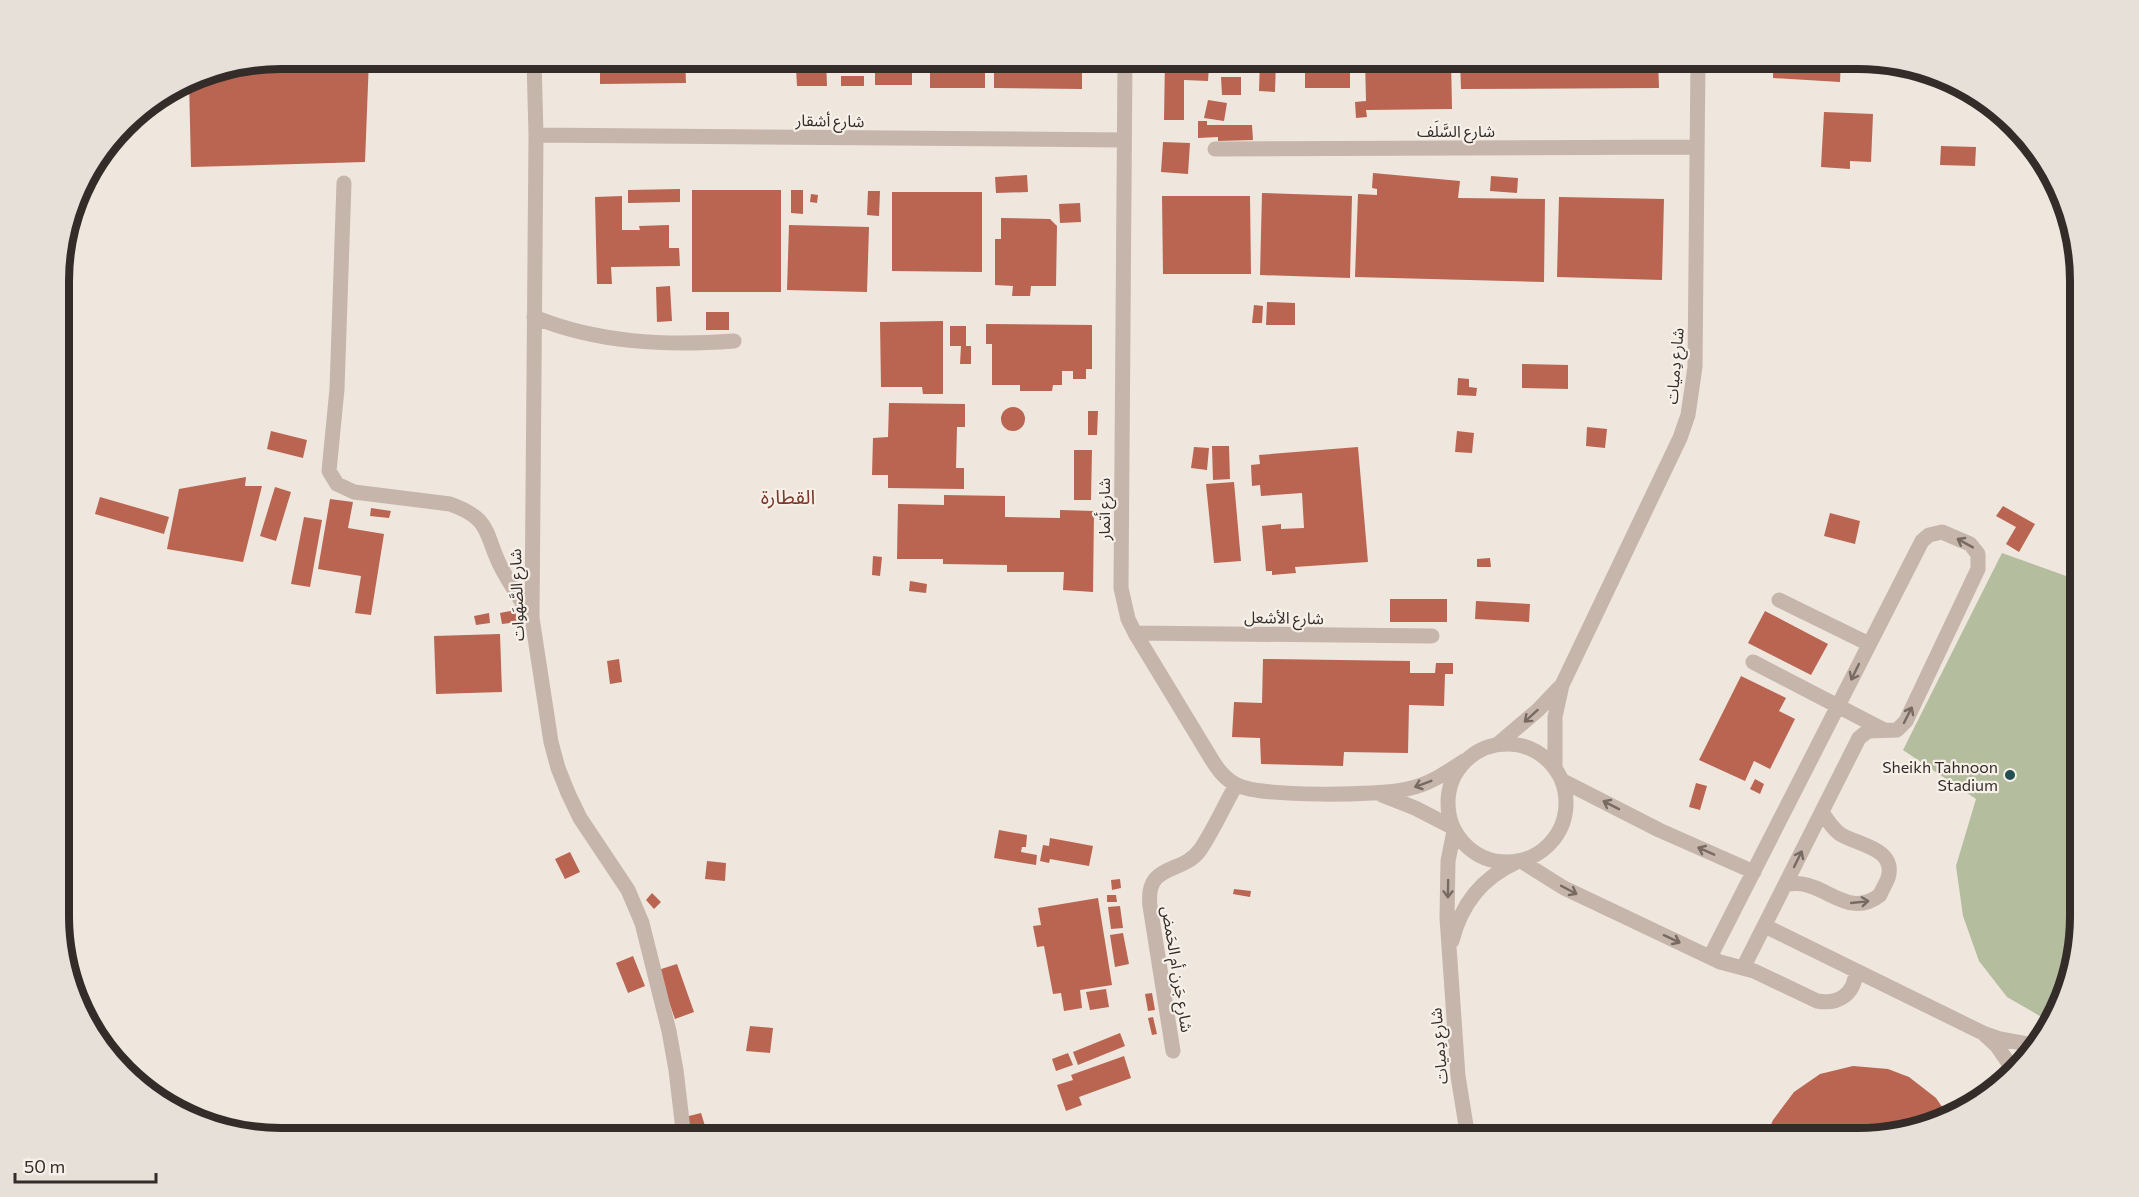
<svg xmlns="http://www.w3.org/2000/svg" width="2139" height="1197" font-family="Commissioner,'Noto Sans Arabic',sans-serif">
<style>
.green{fill:#b4bd9e}
.building{fill:#b96551}
.lines{fill:none;stroke-linecap:round;stroke-linejoin:round}
.minor{stroke:#c6b5aa;stroke-width:15}
.oneway{stroke:#766a63}
.poi-dot{fill:#235051;stroke:#f7f0e8;stroke-width:2}
.labels{text-anchor:middle;dominant-baseline:central;stroke-width:4.5;stroke-linejoin:round;paint-order:stroke}
.street-label{font-size:16px;fill:#342c29;stroke:#f7f0e8}
.poi-label{font-size:16px;fill:#342c29;stroke:#f7f0e8;text-anchor:end}
.quarter-label{font-size:20px;fill:#7a392a;stroke:#f7f0e8}
.rim{fill:none;stroke:#342c29;stroke-width:8}
</style>
<rect width="100%" height="100%" fill="#efe6dd"/>
<!-- green -->
<path class="green" d="M2002,553L2080,581V930L2052,1023L2007,997L1979,961L1963,916L1956,866L1976,799L1903,750Z"/>
<!-- building -->
<path class="building" d="M281,58L369,59L365,162L191,167L189,80L196,75Z
M600,59H685L686,83L600,84Z
M755,59H779V70L755,69Z
M805,59H826L827,86H797L796,68H805Z
M875,59H912V85H875Z
M930,59H985V88H930Z
M994,59H1082V89L994,88Z
M1165,59H1231V66H1209L1208,81L1184,80V120H1164Z
M1260,59H1276L1275,92L1259,91Z
M1305,59H1350V88H1305Z
M1365,59H1451L1452,109L1366,110L1367,117L1356,118L1355,102L1366,101Z
M1460,59H1658L1659,88L1461,89Z
M1773,59H1841L1840,82L1773,78Z
M841,76H864V86H841Z
M1221,77H1241V95H1222Z
M1208,100L1227,103L1224,121L1204,118Z
M1824,112L1873,114L1871,162L1850,161V169L1821,167Z
M1198,121H1207V125H1252L1253,140L1218,141V137L1198,138Z
M1163,142L1190,143L1188,174L1161,172Z
M1941,146L1976,147L1975,166L1940,165Z
M1373,173L1460,181L1458,198L1545,199L1544,282L1355,277L1358,194L1377,195V189L1372,188Z
M1027,175L1028,192L996,193L995,177Z
M1491,176L1518,178L1517,193L1490,191Z
M680,189V202L628,203V190Z
M692,190H781V292H692Z
M791,190H803V214L791,213Z
M868,191H880L879,216L867,215Z
M892,192H982V272L892,271Z
M1262,193L1352,196L1350,278L1260,275Z
M811,194L818,195L817,203L810,202Z
M622,196V230H640L639,226L669,225V248H679L680,266L611,267L612,284H597L595,197Z
M1162,196H1250L1251,274H1163Z
M1559,197L1664,199L1662,280L1557,277Z
M1080,203L1081,222L1060,223L1059,204Z
M1001,218L1050,219L1057,226L1056,286H1031L1030,296H1012L1013,286L995,285V239H1001Z
M789,225L869,227L867,292L787,290Z
M670,286L672,321L657,322L656,287Z
M1267,302L1295,303V325H1266Z
M1254,305L1263,306L1262,323H1252Z
M706,312H729V330H706Z
M943,321V394H923L922,387H881L880,322Z
M986,324L1092,325V369H1086V379H1073V371H1062V385H1053L1052,391H1020V385H992V344H986Z
M950,326H966V346H971V364H960L961,346H950Z
M1522,364L1568,365V389L1522,388Z
M1458,378L1469,379V387L1477,388L1476,396L1457,395Z
M889,403L965,404V427H957L956,468H964V489L888,488V475H872L873,438L888,437Z
M1001 419a12 12 0 1 1 24 0a12 12 0 1 1-24 0Z
M1088,411H1098L1097,435H1088Z
M1587,427L1607,429L1605,448L1586,446Z
M271,431L307,440L303,458L267,449Z
M1457,431L1474,433L1472,453L1455,452Z
M1212,446H1229L1230,479L1213,480Z
M1194,447L1209,448L1207,470L1191,468Z
M1358,447L1368,562L1295,567L1296,573L1272,575V571H1266L1262,526L1281,524V529L1304,528L1302,493L1261,496L1260,485L1252,486L1251,465L1260,464L1259,455Z
M1074,450H1092L1091,500H1074Z
M246,477L245,486H262L243,562L167,549L179,489Z
M1234,482L1241,561L1214,563L1206,484Z
M275,487L291,492L276,541L260,536Z
M944,495L1005,496V517L1060,518V510L1094,511L1093,592L1063,590L1064,572H1007V565L943,564V559H897L898,504L944,505Z
M100,497L169,517L164,534L95,514Z
M330,499L353,502L348,528L384,534L371,615L355,613L361,576L318,569Z
M2003,506L2035,524L2019,552L2006,544L2016,527L1996,516Z
M371,508L391,511L389,518L370,516Z
M1830,513L1860,521L1855,544L1824,536Z
M304,517L322,520L310,587L291,584Z
M873,556L882,557L880,576L872,575Z
M1490,558L1491,567H1477V559Z
M910,581L927,584L926,593L909,591Z
M1390,599H1447V622H1390Z
M1476,601L1530,604L1529,622L1475,619Z
M515,610L517,622L502,624L500,613Z
M1765,611L1828,644L1811,675L1748,643Z
M489,613L490,623L476,625L474,616Z
M500,634L502,692L436,694L434,636Z
M619,659L622,682L610,684L607,661Z
M1263,659L1410,661V673H1435L1436,663H1453V674H1445L1444,706L1409,705L1408,753L1344,752L1343,766L1261,764L1260,738L1232,737L1234,702L1262,703Z
M1741,676L1786,698L1779,711L1795,719L1770,769L1754,761L1745,781L1699,760Z
M1755,779L1764,784L1760,794L1750,789Z
M1696,783L1707,786L1700,810L1689,807Z
M999,830L1027,835L1026,847H1022L1021,852L1037,855L1036,865L994,858Z
M1050,838L1093,846L1089,866L1050,859L1049,863L1040,861L1043,845L1049,846Z
M570,852L580,872L565,879L555,859Z
M707,861L726,863L725,881L705,879Z
M1120,879L1121,888L1112,890L1111,880Z
M1234,889L1251,891L1250,897L1233,894Z
M652,893L661,902L654,909L646,900Z
M1107,895H1116L1117,902H1107Z
M1098,898L1112,985L1080,990L1082,1008L1064,1011L1061,993L1053,994L1044,946L1037,947L1033,926L1041,925L1038,908Z
M1120,906L1123,928L1111,929L1108,907Z
M1123,933L1129,964L1115,967L1110,935Z
M633,956L645,986L628,993L616,963Z
M677,964L694,1012L675,1019L658,970Z
M1106,989L1109,1007L1090,1010L1086,992Z
M1152,993L1155,1010L1148,1011L1145,994Z
M1153,1017L1157,1034L1152,1035L1148,1018Z
M750,1026L773,1028L770,1053L746,1051Z
M1120,1033L1125,1046L1078,1065L1073,1052Z
M1068,1053L1073,1065L1056,1071L1052,1059Z
M1124,1056L1131,1078L1079,1097L1082,1105L1066,1111L1057,1085L1073,1080L1071,1075Z
M1853,1066L1888,1069L1909,1077L1936,1098L1949,1117L1929,1127L1872,1138H1765L1773,1120L1794,1092L1820,1074Z
M701,1113L706,1129L689,1133L685,1117Z"/>
<g class="lines">
<!-- minor -->
<path class="minor" d="M534,59L536,135L532,618L551,742L558,768L568,793L580,818L628,890L642,923L669,1031L676,1070L684,1138
M1125,59L1121,588L1128,619L1135,633L1209,755C1216,767 1224,779 1237,785C1261,797 1378,796 1407,789C1428,785 1446,773 1464,761
M536,135L1124,140
M1215,149L1697,147
M344,183L337,389L329,471L337,484L354,492L450,504C493,519 484,535 502,569C511,586 522,601 531,617
M534,317C598,343 665,346 734,341
M1779,600L1869,644
M1135,633L1432,636
M1753,662L1884,730
M1448 803a59 59 0 1 1 118 0a59 59 0 1 1-118 0Z
M1498,744L1538,710L1560,687
M1555,766V717L1562,685L1680,438L1688,415L1695,367L1698,59
M1563,781L1659,830L1754,872
M1382,795L1415,808L1452,827
M1454,831L1448,861L1447,918L1458,1076L1468,1138
M1521,861L1564,888L1619,914L1720,962L1754,971L1817,1001C1839,1005 1854,994 1856,972
M1785,885C1822,875 1845,922 1880,895C1882,889 1886,884 1888,878C1897,848 1857,845 1840,834C1832,828 1827,820 1822,812
M1765,926L1983,1033L2000,1039L2034,1045
M1452,941C1461,905 1482,878 1515,863
M1710,957L1922,541L1929,535L1942,532L1970,544L1978,554V569L1906,721L1897,730L1868,731L1859,738L1743,968
M1985,1035L1997,1046L2012,1068
M1173,1051L1150,906C1145,862 1182,875 1200,850C1214,829 1224,806 1236,785"/>
</g>
<!-- one-way arrows -->
<defs><path id="oneway-shaft" d="M-6 0H5M1.5-3L5.5 0L1.5 3" fill="none" stroke-width="1.6" stroke-linecap="round" stroke-linejoin="round" transform="scale(1.5)"/></defs>
<g class="oneway">
<use href="#oneway-shaft" transform="translate(1965 543) rotate(-151)"/>
<use href="#oneway-shaft" transform="translate(1855 672) rotate(116)"/>
<use href="#oneway-shaft" transform="translate(1908 715) rotate(-63)"/>
<use href="#oneway-shaft" transform="translate(1531 716) rotate(138)"/>
<use href="#oneway-shaft" transform="translate(1423 784) rotate(159)"/>
<use href="#oneway-shaft" transform="translate(1611 805) rotate(-153)"/>
<use href="#oneway-shaft" transform="translate(1706 851) rotate(-156)"/>
<use href="#oneway-shaft" transform="translate(1798 859) rotate(-64)"/>
<use href="#oneway-shaft" transform="translate(1448 889) rotate(91)"/>
<use href="#oneway-shaft" transform="translate(1569 890) rotate(28)"/>
<use href="#oneway-shaft" transform="translate(1860 902) rotate(-6)"/>
<use href="#oneway-shaft" transform="translate(1672 939) rotate(25)"/>
</g>
<!-- markers -->
<circle class="poi-dot" cx="2010" cy="775" r="6"/>
<g class="labels">
<!-- street labels -->
<g class="street-label">
<text transform="translate(830 120) rotate(1)">شارع أشقار</text>
<text x="1456" y="130">شارع السَّلَف</text>
<text transform="translate(1674 366) rotate(-85)">شارع دِميات</text>
<text transform="translate(1103 509) rotate(-90)">شارع أتمار</text>
<text transform="translate(516 595) rotate(-92)">شارع الصَّهَوات</text>
<text transform="translate(1284 617) rotate(1)">شارع الأشعل</text>
<text transform="translate(1178 969) rotate(81)">شارع جَرن أم الحَمض</text>
<text transform="translate(1438 1046) rotate(-95)">شارع دِميات</text>
</g>
<!-- poi labels -->
<g class="poi-label">
<text x="1998" y="766">Sheikh Tahnoon<tspan x="1998" dy="18">Stadium</tspan></text>
</g>
<!-- quarter labels -->
<g class="quarter-label">
<text x="788" y="496">القطارة</text>
</g>
</g>
<!-- crop -->
<path d="M0 0H2139V1197H0ZM281 69H1858A212 212 0 0 1 2070 281V916A212 212 0 0 1 1858 1128H281A212 212 0 0 1 69 916V281A212 212 0 0 1 281 69Z" fill="#e7e0d9" fill-rule="evenodd"/>
<path class="rim" d="M281 69H1858A212 212 0 0 1 2070 281V916A212 212 0 0 1 1858 1128H281A212 212 0 0 1 69 916V281A212 212 0 0 1 281 69Z"/>
<!-- scale -->
<path d="M15 1173v9h141v-9" fill="none" stroke="#342c29" stroke-width="3"/>
<text x="24" y="1173" font-size="18" fill="#342c29" stroke="#f7f0e8" stroke-width="4.5" paint-order="stroke">50 m</text>
</svg>
